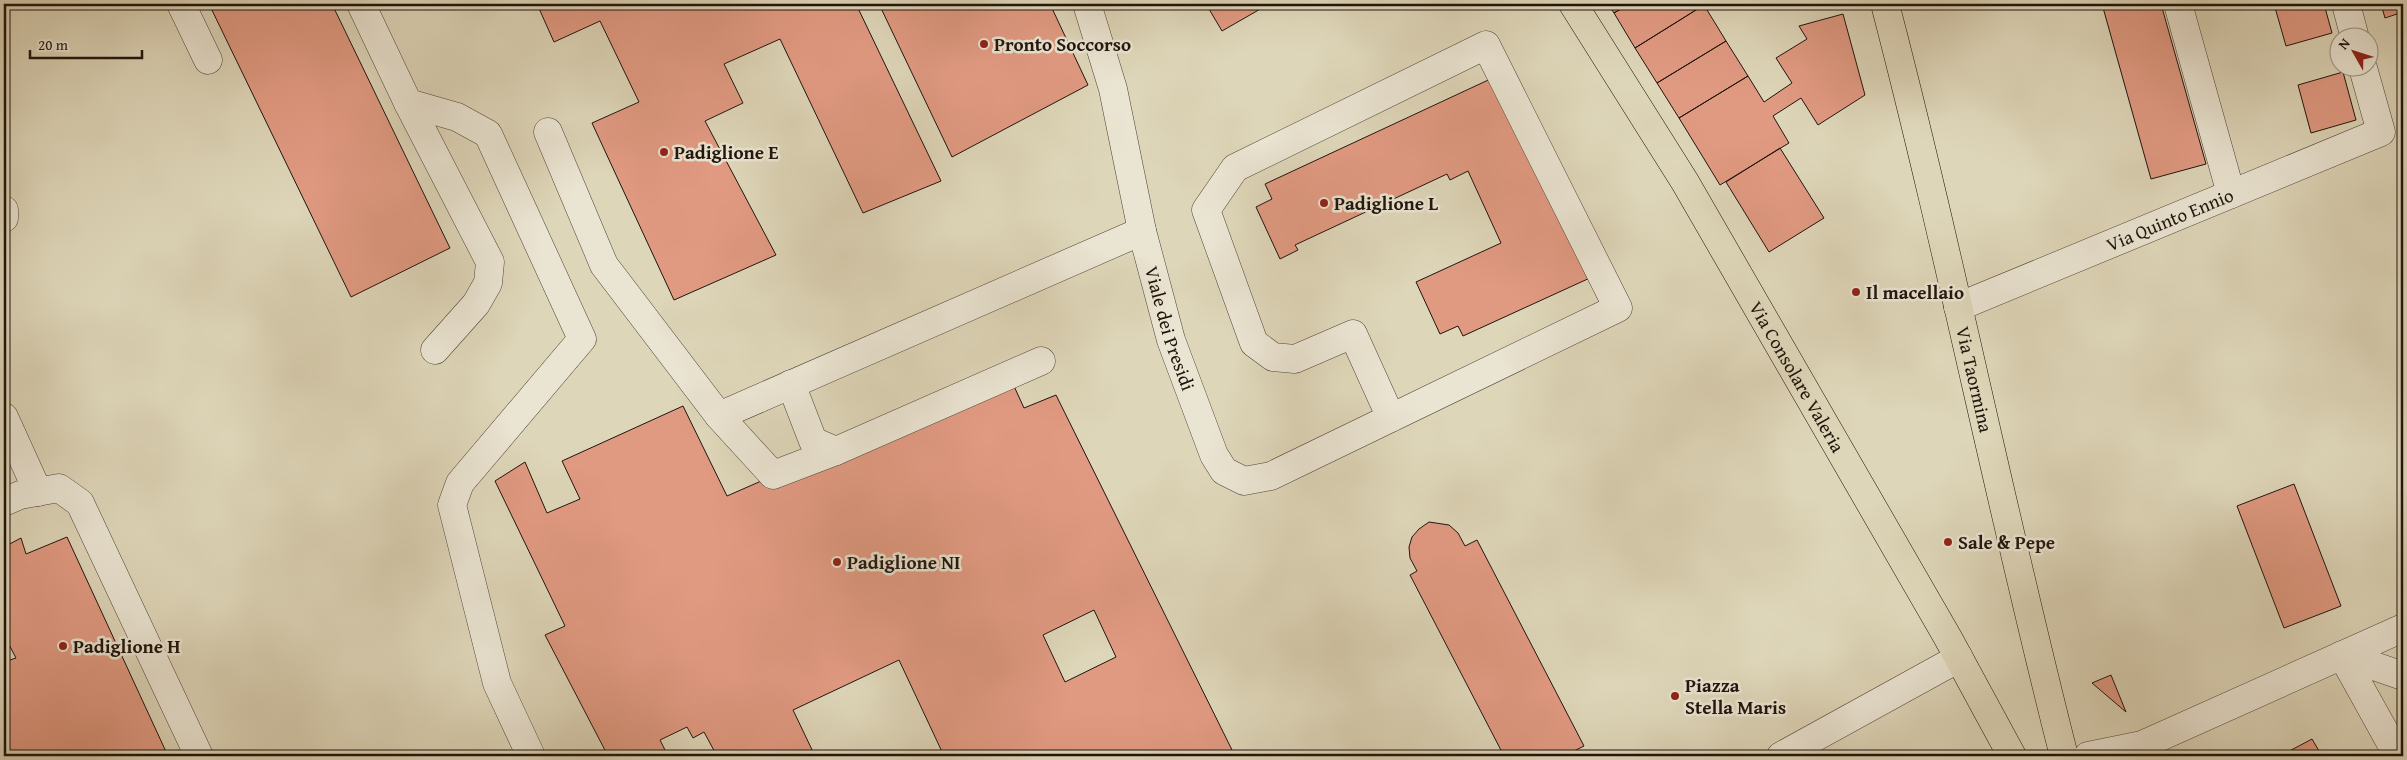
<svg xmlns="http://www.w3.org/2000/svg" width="2407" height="760" font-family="'Gentium Book Plus',serif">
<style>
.building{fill:#e19a82;stroke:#1f140c;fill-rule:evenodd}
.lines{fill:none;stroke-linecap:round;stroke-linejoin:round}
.minor-casing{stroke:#4f4437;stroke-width:29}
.major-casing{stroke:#1f140c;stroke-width:29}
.minor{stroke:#eae4d2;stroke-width:28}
.major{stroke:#ded6b9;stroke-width:28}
.poi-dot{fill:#8f2418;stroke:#eae4d2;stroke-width:2}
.labels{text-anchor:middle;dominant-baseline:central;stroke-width:5;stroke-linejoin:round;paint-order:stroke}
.poi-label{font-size:19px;font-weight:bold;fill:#1f140c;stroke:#eae4d2;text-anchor:start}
.street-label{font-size:19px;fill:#1f140c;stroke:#eae4d2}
</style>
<rect width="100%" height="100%" fill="#ded6b9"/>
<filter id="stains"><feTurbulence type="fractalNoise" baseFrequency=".004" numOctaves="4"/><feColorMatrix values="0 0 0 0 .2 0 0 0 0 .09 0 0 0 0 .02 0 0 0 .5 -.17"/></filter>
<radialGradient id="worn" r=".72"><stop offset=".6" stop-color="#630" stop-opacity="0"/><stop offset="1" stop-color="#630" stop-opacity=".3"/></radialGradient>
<!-- building -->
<path class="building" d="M209,4H332L450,248L351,297Z
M537,4H856L941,181L863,213L780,39L724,64L743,103L705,121L776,255L674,300L592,123L639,102L600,21L554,42Z
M879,4H1050L1088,85L952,157Z
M1206,4H1269L1222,31Z
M1608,4H1629L1614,13Z
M1629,4H1703L1704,5L1635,48L1614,13Z
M2102,4H2161L2206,164L2151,179Z
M2274,4H2324L2332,33L2286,46Z
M2381,4H2403V12L2385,18Z
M1704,5L1726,41L1657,83L1635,48Z
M1843,14L1865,95L1818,125L1801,98L1773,116L1789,143L1720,185L1679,118L1748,76L1764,102L1792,83L1776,58L1807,39L1799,26Z
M1726,41L1748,76L1679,118L1657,83Z
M2343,72L2356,120L2311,133L2298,85Z
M1499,75L1592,277L1463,336L1458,326L1440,334L1416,282L1501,243L1468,171L1450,180L1447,174L1295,245L1298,250L1280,259L1256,207L1272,199L1265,184Z
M1780,148L1824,218L1769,252L1726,182Z
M1008,373L1024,408L1056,395L1235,756H944L899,660L793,710L815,756H717L704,732L693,738L687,727L660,740L668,756H608L545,635L565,626L495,481L525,462L547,513L580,499L562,461L683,406L727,496ZM1094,610L1116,657L1065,682L1043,635Z
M2294,484L2341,606L2284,628L2237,506Z
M1429,522L1449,525L1458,533L1465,546L1477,540L1584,746L1564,756H1504L1410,575L1417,571L1410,558L1409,547L1412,537L1419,529Z
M67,537L168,756H4V662L16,658L4,635V547L21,538L26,554Z
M2111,675L2126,712L2092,683Z
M2312,739L2322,756H2280Z"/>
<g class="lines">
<!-- minor casing -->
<g class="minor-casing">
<g id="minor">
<path d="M181,4L208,60"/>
<path d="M361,4L408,103L457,117L488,134L582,339L460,483L452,505L497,683L531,756"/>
<path id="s1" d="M1087,4L1113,89L1142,231L1171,340L1214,455L1224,471L1244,481L1271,476L1618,308L1486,45L1235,168L1206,210L1254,343L1273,357L1295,359L1353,334L1391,418"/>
<path d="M2178,4L2231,194"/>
<path d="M2346,4L2355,38"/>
<path d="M408,103L490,262L488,283L476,304L435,350"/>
<path d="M548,132L604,265L719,416L1142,231"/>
<path d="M4,210V218"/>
<path id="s2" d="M1958,307L2381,132L2363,68"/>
<path d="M791,384L813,441L836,451L1041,361"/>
<path d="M719,416L773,475L836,451"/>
<path d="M4,417L38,492"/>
<path d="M4,502L20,495L59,488L80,503L199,756"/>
<path d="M1781,756L1959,658"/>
<path d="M2088,756L2142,745L2403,628"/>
<path d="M2398,756L2342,655L2403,676"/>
</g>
</g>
<!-- major casing -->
<g class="major-casing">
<g id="major">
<path id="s3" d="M1573,4L1685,182L1948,638L2012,756"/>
<path id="s4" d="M1885,4C1950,253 2000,506 2064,756"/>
</g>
</g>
<!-- minor -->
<use href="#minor" class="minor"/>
<!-- major -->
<use href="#major" class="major"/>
</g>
<!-- markers -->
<g class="poi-dot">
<circle cx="984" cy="44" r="5"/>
<circle cx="664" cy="152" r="5"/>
<circle cx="1324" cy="203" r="5"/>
<circle cx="1856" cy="292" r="5"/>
<circle cx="1948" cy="542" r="5"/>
<circle cx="837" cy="562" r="5"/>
<circle cx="63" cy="646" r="5"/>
<circle cx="1675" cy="696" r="5"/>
</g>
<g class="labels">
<!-- poi labels -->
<g class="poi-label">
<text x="994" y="44">Pronto Soccorso</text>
<text x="674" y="152">Padiglione E</text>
<text x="1334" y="203">Padiglione L</text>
<text x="1866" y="292">Il macellaio</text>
<text x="1958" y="542">Sale &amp; Pepe</text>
<text x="847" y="562">Padiglione NI</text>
<text x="73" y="646">Padiglione H</text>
<text x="1685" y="685">Piazza<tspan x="1685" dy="22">Stella Maris</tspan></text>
</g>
<!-- street labels -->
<g class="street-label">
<text stroke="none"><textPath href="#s2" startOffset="229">Via Quinto Ennio</textPath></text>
<text stroke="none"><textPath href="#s1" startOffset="335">Viale dei Presidi</textPath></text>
<text stroke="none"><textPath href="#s3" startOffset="435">Via Consolare Valeria</textPath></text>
<text stroke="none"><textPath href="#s4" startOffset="386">Via Taormina</textPath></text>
</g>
</g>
<!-- margin -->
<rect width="2407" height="760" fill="none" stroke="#ded6b9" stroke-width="20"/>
<rect x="5" y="5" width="2397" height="750" fill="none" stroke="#1f140c" stroke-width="2.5"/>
<rect x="10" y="10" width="2387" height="740" fill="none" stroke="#1f140c"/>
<!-- north arrow -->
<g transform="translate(2354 52) rotate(309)"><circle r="24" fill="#eae4d2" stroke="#999183"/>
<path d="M0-4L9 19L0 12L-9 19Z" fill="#8f2418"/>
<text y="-8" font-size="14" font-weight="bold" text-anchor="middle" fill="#1f140c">N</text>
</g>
<!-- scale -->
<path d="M30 50v8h112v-8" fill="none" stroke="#1f140c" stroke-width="2.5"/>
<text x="38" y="50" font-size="15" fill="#1f140c" stroke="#eae4d2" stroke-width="4" paint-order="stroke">20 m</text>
<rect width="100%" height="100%" filter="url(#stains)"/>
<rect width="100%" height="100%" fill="url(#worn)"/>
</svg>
